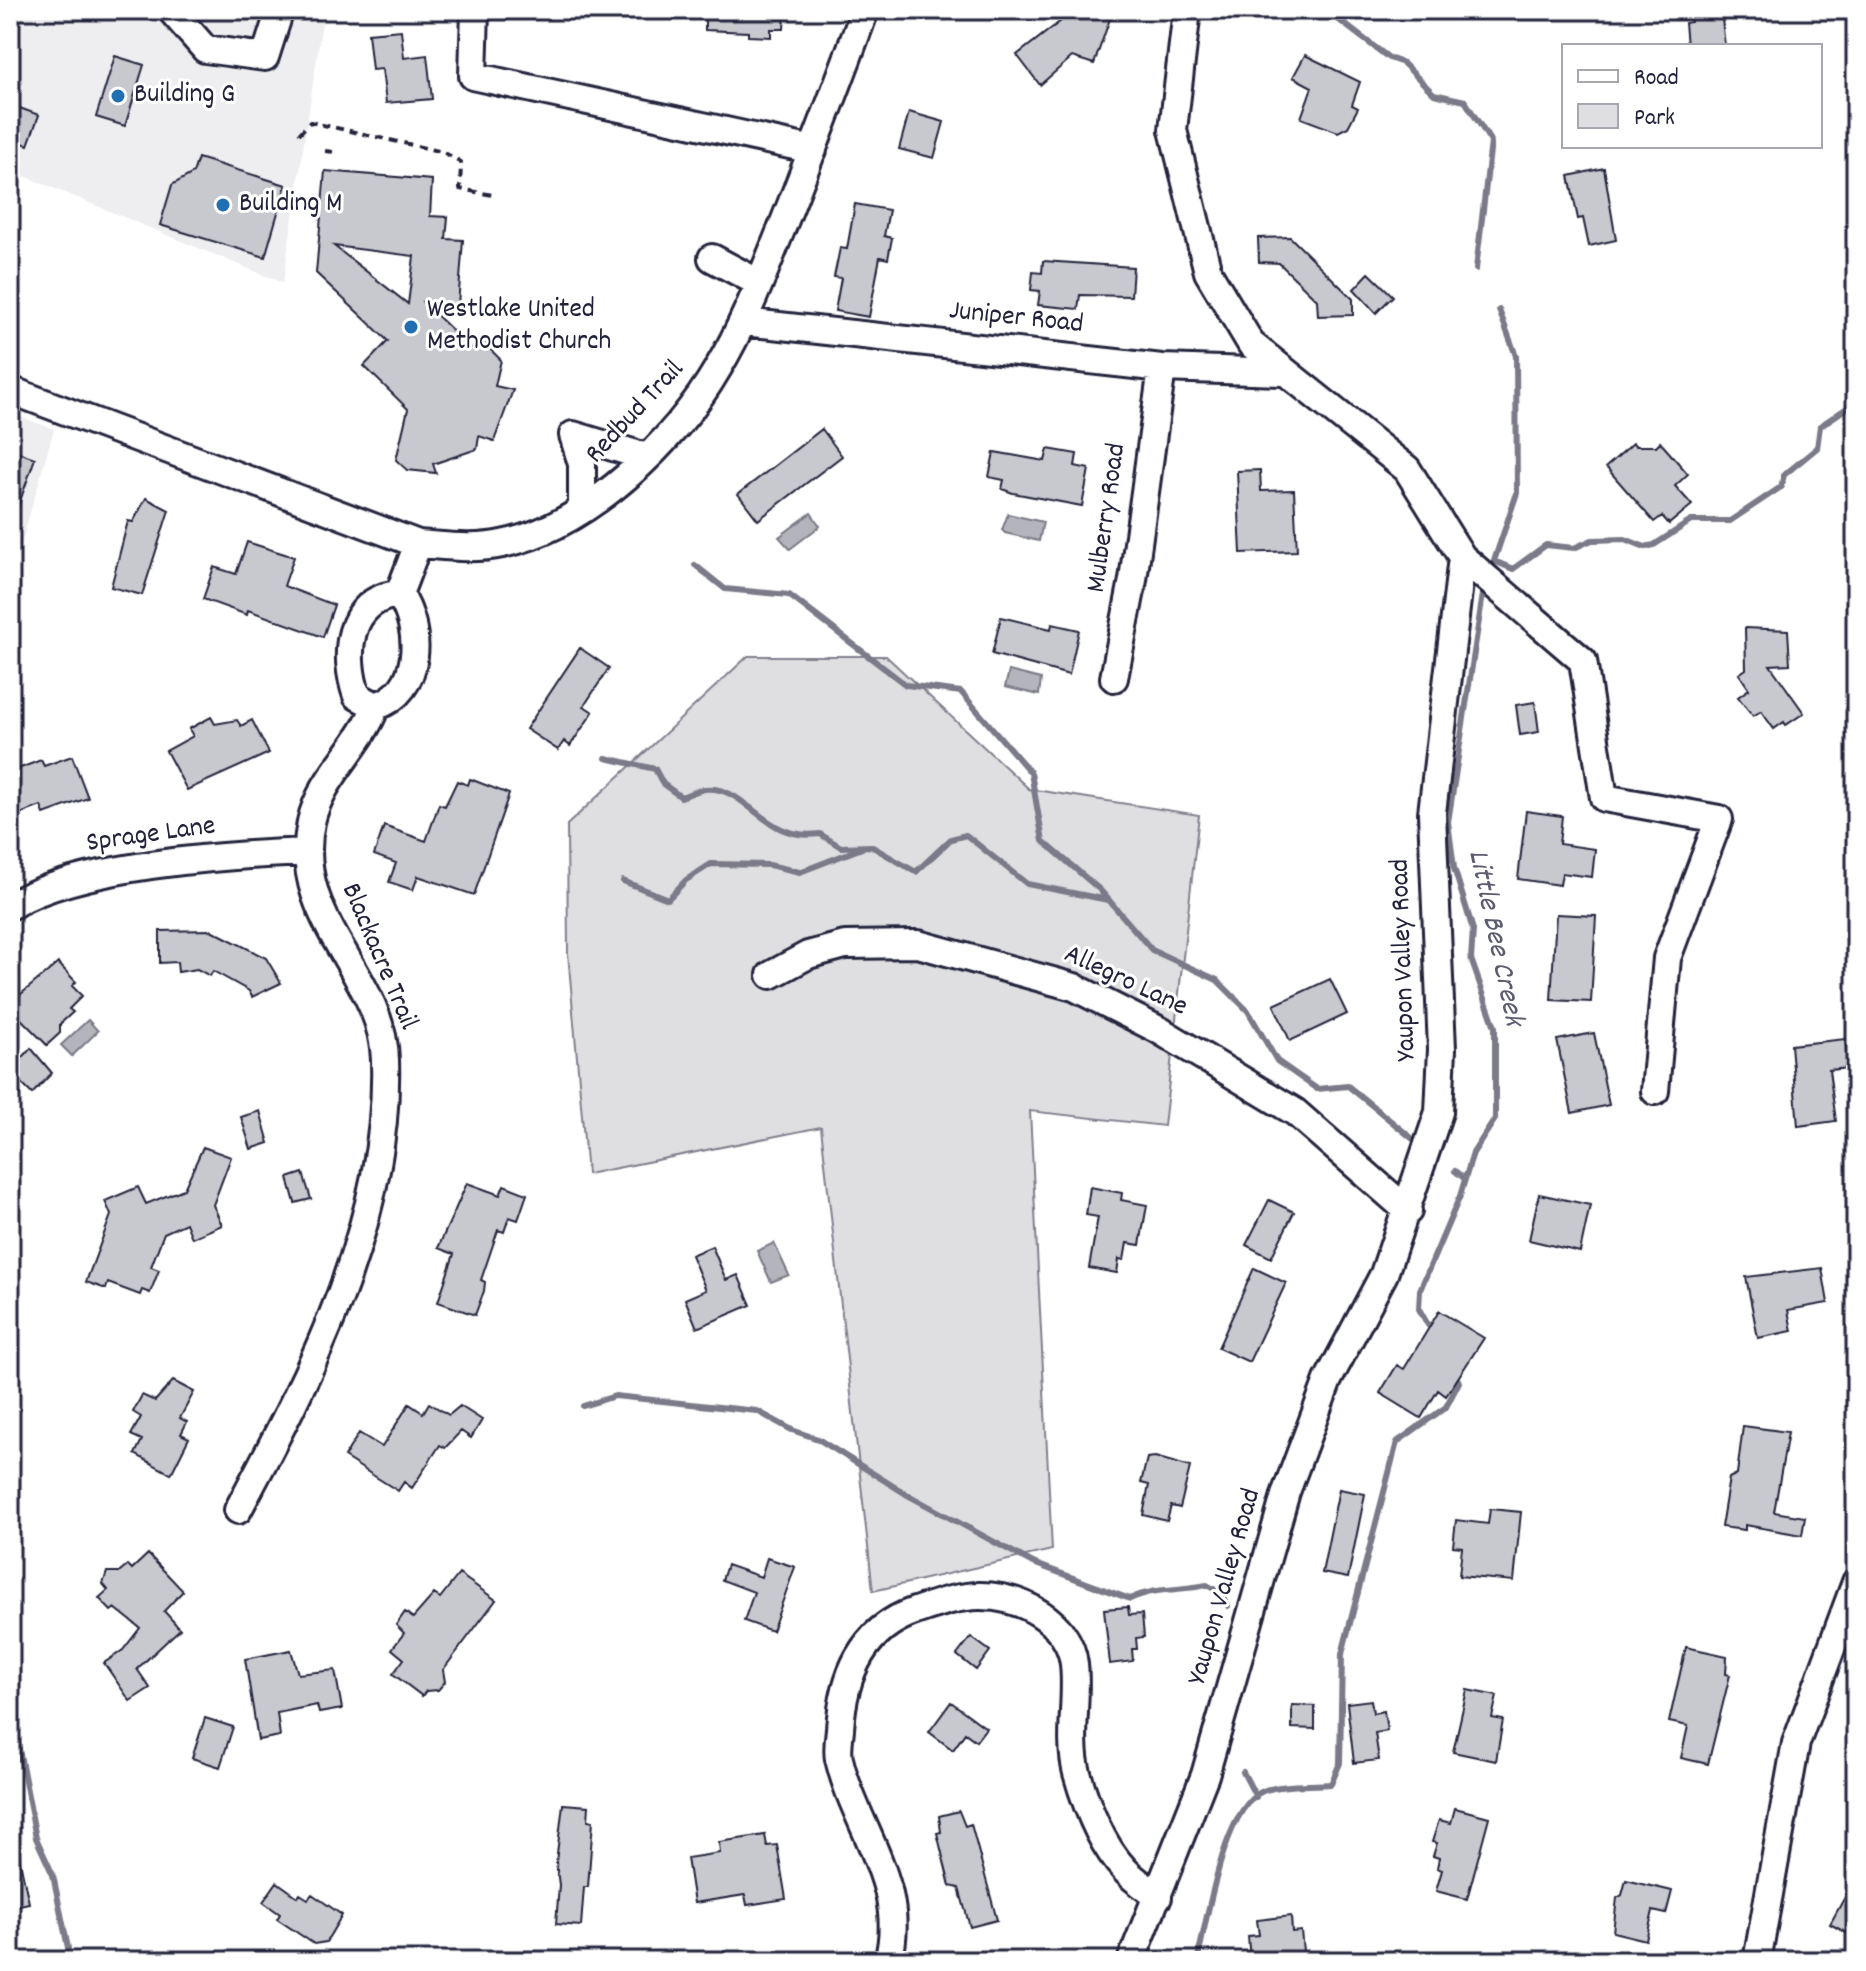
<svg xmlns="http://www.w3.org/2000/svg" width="1866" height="1971" font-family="Dekko,sans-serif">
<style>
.built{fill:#eeeef1}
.green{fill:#dfdfe2;stroke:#80808e;stroke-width:2}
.water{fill:#b4b4bc;stroke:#7a7a88;stroke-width:2}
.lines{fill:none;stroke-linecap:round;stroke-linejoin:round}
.stream{stroke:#7a7a88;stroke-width:6}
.building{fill:#c8c8cf;stroke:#22223b;stroke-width:2;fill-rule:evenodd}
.minor-casing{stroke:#22223b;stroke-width:32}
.path{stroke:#22223b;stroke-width:4;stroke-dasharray:8 6;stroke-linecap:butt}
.minor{stroke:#fff;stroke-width:26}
.poi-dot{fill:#1f6fb2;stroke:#fff;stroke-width:3}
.labels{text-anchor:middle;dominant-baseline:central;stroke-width:6;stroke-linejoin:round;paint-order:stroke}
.poi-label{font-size:28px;fill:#22223b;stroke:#fff;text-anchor:start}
.street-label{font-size:28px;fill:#22223b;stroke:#fff}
.water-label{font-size:30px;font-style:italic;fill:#5c5c6f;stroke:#fff}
</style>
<rect width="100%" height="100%" fill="#fff"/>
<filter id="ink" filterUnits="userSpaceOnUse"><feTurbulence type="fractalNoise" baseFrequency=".0125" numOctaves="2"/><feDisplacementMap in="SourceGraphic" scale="16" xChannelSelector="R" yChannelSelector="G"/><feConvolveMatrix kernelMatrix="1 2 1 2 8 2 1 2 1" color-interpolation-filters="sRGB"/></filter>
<g filter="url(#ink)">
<!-- built -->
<path class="built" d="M10,10H324L283,283L10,170Z
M10,413L54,429L13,573L10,572Z"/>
<!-- green -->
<path class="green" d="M748,656H886L1029,789L1199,815L1164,1126L1030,1111L1052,1550L873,1591L821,1127L587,1174L568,953L567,825Z"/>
<!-- water -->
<path class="water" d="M811,513L820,526L790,549L779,537Z
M1008,514L1043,522L1039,541L1005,533L1002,530Z
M1009,671L1041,679L1039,695L1005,687Z
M88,1020L98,1031L72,1056L61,1045Z
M774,1243L789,1275L771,1282L757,1251Z"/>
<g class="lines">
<!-- stream -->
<path class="stream" d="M1326,10L1389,58L1403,63L1434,94L1465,101L1491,142L1476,269
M1499,310L1516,356L1517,493L1494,561L1513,569L1546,545L1574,548L1592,540L1625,539L1645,547L1654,545L1691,521H1730L1781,487L1784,475L1817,448L1820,426L1856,402
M695,565L725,589L789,595L906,685L961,692L1031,773L1043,841L1100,890L1152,950L1217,980L1248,1011L1277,1061L1317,1089L1348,1086L1413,1139
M606,758L655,769L663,784L681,797C688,795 697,790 705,789C748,785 762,842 820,834L841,847L871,846L916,872L951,839L966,835L1027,884L1108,900
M623,881L668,899L686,880L711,864L769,865L800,872L862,848
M1455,1171L1465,1179
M1428,1325L1419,1309L1420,1290L1460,1196L1473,1153L1495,1119V1027L1471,959L1473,930L1454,868L1448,822L1483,594
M583,1406L615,1396L757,1411L792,1430L818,1439L906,1494L1033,1563L1130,1599C1154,1587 1180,1591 1207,1585L1222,1594L1228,1606
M10,1702L36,1838L53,1875L68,1948
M1243,1772L1256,1797
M1197,1961C1207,1922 1223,1808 1263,1791C1281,1784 1311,1786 1331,1784L1340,1763L1342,1654L1397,1442L1446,1407L1459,1382L1454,1372"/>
</g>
<!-- building -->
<path class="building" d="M715,10H785L784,29H771V37L748,36V32L705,30V12Z
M1075,10H1113L1094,64L1072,57L1040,85L1017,55Z
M1690,10H1721L1725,46H1687L1685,23L1691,22Z
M401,30L404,58L427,55L432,99L386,103L382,69L372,70L368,33Z
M1305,55L1360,82L1352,105L1358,108L1348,127L1338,132L1301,118L1312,87L1293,77Z
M115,56L144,65L125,126L96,117Z
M14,106L39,115L28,145L10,139Z
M909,112L944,122L934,158L899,149Z
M198,158L286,185L265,257L160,225L172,185L193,173Z
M1604,168L1616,240L1589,246L1583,218L1578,219L1569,176Z
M325,171L432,180L430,216L448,217L446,239L463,240L458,305L423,302L471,348L485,344L501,360L495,386L513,390L494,441L479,436L477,449L433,464L436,473L407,470L396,460L408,409L364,366L388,341L316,273ZM334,246L414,256L408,304Z
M855,204L889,210L884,236L892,238L888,259L880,257L869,317L835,311L841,278L834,277L840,248L847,249Z
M1290,237L1353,299V315L1318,316L1317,300L1279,263L1259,262L1258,238Z
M1043,261L1133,267L1131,296L1080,295L1078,309L1038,305L1040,291L1031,290L1033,272L1042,273Z
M1369,273L1393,296L1376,313L1354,289Z
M822,429L842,456L758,520L738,494Z
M1660,442L1688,474L1675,486L1692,505L1669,524L1662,516L1654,522L1606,467L1633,443L1636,446H1656Z
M10,449L35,458L11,527H10Z
M1048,449L1077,454L1075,466L1089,469L1082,506L1013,493L1002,489L1004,480L989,477L994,452L1045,461Z
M1260,470L1261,491L1294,490L1297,551L1241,553L1237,471Z
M146,498L169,510L142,595L111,587L128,521L133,522Z
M247,542L294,557L284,586L334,605L323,637L248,610L247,615L203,599L214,567L236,574Z
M1001,617L1051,629L1052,624L1079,630L1069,675L992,654Z
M1745,628L1788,630L1790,664L1770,665L1804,713L1786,725L1784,722L1774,729L1761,711L1753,716L1738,697L1749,689L1739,674L1746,669Z
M580,648L609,668L584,706L593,712L570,746L564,741L558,750L526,729Z
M1535,702L1539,732L1520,735L1516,705Z
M211,717L215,724L237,720L241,726L252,720L269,753L187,790L166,751L193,736L189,729Z
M72,756L88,798L44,814L41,806L10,818V772L41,760L44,766Z
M470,779L509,794L474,895L418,876L413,890L389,882L396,863L374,855L384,826L426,841L439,804L445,806L457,781L468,785Z
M1526,811L1562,816L1559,844L1595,849L1592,877L1562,873L1560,885L1518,879Z
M1556,914L1596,916L1591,1002L1551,1000Z
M211,930L266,958L281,983L252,997L249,991L213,971L210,976L197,969L178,972L177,962L160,963V931Z
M58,963L76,982L72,986L82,996L69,1009L73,1012L60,1024V1033L47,1045L11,1009L18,1002L15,999Z
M1330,979L1347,1014L1290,1041L1274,1005Z
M1594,1033L1609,1105L1572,1113L1557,1040Z
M1845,1039L1849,1068L1829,1070L1836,1121L1798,1126L1791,1045Z
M31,1048L52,1073L32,1094L10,1072Z
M260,1111L269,1143L251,1149L241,1117Z
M203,1147L231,1157L213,1205L222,1225L192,1238L186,1223L164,1233L151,1267L159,1270L150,1293L142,1290L140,1295L108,1283L106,1289L86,1282L111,1215L105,1201L138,1187L146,1204L184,1189Z
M303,1173L311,1199L295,1203L288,1178Z
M467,1183L500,1195L504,1185L527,1194L518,1220L509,1217L504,1232L498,1230L481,1280L485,1282L484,1291L475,1315L438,1302L454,1254L438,1248Z
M1090,1187L1122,1193L1121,1200L1147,1205L1140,1245L1127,1243L1124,1260L1119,1259L1117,1273L1089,1268L1098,1217L1086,1215Z
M1539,1194L1590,1205L1580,1252L1529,1240Z
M1269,1200L1294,1212L1271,1258L1246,1245Z
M712,1246L726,1280L738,1275L751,1305L697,1328L685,1299L706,1290L691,1255Z
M1254,1268L1286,1283L1249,1362L1218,1348Z
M1822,1268L1828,1303L1788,1310L1792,1331L1758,1338L1746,1277Z
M1439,1311L1484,1338L1446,1396L1438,1390L1421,1418L1380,1393L1397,1365L1404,1369Z
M173,1381L194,1392L180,1418L187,1422L181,1434L189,1438L171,1474L135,1454L142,1440L131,1435L141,1417L133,1412L142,1395L155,1401Z
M429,1403L449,1415L460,1406L482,1420L471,1438L461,1431L445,1448L440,1445L412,1488L404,1482L398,1491L344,1457L359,1433L382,1447L409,1404L423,1413Z
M1743,1426L1788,1432L1774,1512L1805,1517L1802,1535L1745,1525V1530L1721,1527L1729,1478L1737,1474Z
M1155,1457L1190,1467L1180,1508L1171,1506L1167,1521L1143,1515L1149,1485L1141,1483L1147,1458Z
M1339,1489L1365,1494L1348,1578L1322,1573Z
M1490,1509L1521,1512L1514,1581L1459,1576L1462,1547L1453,1546L1456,1520L1488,1524Z
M148,1554L183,1591L164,1611L180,1629L137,1669L150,1688L130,1701L104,1663L123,1650L140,1628L115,1608L111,1611L99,1598L108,1590L103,1584L107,1572H120L128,1565L132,1569Z
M767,1558L795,1567L772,1631L744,1621L754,1592L722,1580L727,1565L761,1577Z
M459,1574L496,1600L443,1670L445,1682L438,1690L426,1691L422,1696L393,1674L404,1659L392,1649L404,1633L396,1625L405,1612L413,1618L434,1594L440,1598Z
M1128,1607L1129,1615L1142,1614L1144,1637L1136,1638L1137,1649H1132L1133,1661L1110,1664L1104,1609Z
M971,1637L990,1651L976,1670L957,1655Z
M1686,1647L1727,1656L1726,1674L1730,1675L1708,1764L1681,1758L1688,1726L1669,1722Z
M291,1650L298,1674L335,1670L342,1709L319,1713L317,1705L277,1713L280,1736L258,1740L245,1659Z
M1467,1690L1497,1696L1492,1718L1503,1720L1496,1761L1453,1752Z
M1371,1700L1373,1713L1384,1711L1387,1731L1375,1733L1379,1760L1354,1763L1347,1703Z
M951,1702L986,1728L976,1741L965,1733L953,1750L929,1732Z
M1292,1705L1315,1706V1729L1292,1728Z
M205,1718L233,1727L220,1767L192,1758Z
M563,1804L589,1806L588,1820L593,1821L588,1887H584L581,1926L556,1924L559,1885L556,1862Z
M1455,1808L1489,1817L1467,1899L1436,1891L1442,1870L1437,1868L1439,1858L1433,1856L1437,1843L1432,1842L1439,1820L1451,1823Z
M959,1811L965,1826L971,1824L997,1920L970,1927L959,1888L950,1886L937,1833L941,1832L939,1816Z
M765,1835L767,1846L777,1845L786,1899L747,1905L745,1895L694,1903L687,1858L720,1853L719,1842Z
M18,1852L29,1903L10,1907V1853Z
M1856,1877V1938L1830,1924Z
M1626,1880L1672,1891L1666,1914L1653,1911L1646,1940L1613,1932L1617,1898L1622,1895Z
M277,1882L298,1897L300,1894L308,1899L312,1894L342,1915L326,1942L314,1944L277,1919L280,1914L263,1902Z
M1291,1916L1292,1932L1301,1931L1304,1961H1250L1248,1936L1259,1935L1257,1920Z"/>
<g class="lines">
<!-- minor casing -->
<g class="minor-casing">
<path id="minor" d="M171,10L205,49L265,57L280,10
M475,10L473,76L813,150
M712,258L759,283
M744,322L1162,368L1282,372
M10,390L418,544C446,546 474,550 502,544C587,527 676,441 718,368C745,323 763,274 783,225C811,154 839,82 865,10
M573,435L646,457
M573,435L582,464V509
M1462,557L1583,661L1604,798L1719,819L1667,958L1655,1091
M399,594C423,629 422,692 376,706L357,696C343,656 346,599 399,594Z
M399,594L418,544
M1114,678L1133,580L1162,368
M10,906C76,865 228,855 307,852
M771,975L808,955L845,945L918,944L1074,987L1159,1030L1295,1112L1408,1211
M238,1510C312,1371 390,1221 385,1060C383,974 290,920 311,822C321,777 360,748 376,706
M888,1961C909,1886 855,1828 839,1759C837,1750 839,1739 840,1729C843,1678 861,1629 915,1611C936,1604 958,1596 980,1596C1021,1596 1069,1621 1074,1664C1078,1699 1068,1739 1077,1773C1086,1805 1102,1846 1125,1870C1134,1880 1147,1888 1158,1897
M1131,1961L1205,1775L1286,1492L1328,1380L1384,1274L1439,1112L1442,1049L1432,813L1462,557L1407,469L1251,344L1208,272L1173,130L1187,10
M1757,1961L1796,1743L1856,1582"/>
</g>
<!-- path -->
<path class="path" d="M299,134L310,122L443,152L461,162L460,189L493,195
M325,151L334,152"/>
<!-- minor -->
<use href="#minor" class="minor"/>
</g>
</g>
<!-- markers -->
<g class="poi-dot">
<circle cx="118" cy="96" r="8"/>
<circle cx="223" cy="205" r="8"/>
<circle cx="411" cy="327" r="8"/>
</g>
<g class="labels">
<!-- poi labels -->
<g class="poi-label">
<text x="134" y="96">Building G</text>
<text x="239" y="205">Building M</text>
<text x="427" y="311">Westlake United<tspan x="427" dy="32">Methodist Church</tspan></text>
</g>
<!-- street labels -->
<g class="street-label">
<text transform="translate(1016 319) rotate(6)">Juniper Road</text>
<text transform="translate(636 413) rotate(-47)">Redbud Trail</text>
<text transform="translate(1108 518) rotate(-82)">Mulberry Road</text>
<text transform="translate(151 836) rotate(-8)">Sprage Lane</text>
<text transform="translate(378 957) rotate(67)">Blackacre Trail</text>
<text transform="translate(1405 960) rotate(-92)">Yaupon Valley Road</text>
<text transform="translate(1125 982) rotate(25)">Allegro Lane</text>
<text transform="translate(1226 1587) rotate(-74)">Yaupon Valley Road</text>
</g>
<!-- water labels -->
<g class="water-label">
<text transform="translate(1494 938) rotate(78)">Little Bee Creek</text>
</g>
</g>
<!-- margin -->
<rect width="1866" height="1971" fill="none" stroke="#fff" stroke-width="40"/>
<rect x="20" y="20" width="1826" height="1931" fill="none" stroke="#22223b" stroke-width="3" filter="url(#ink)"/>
<!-- legend -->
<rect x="1562" y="44" width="260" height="104" fill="#ffffff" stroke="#a7a7b1" stroke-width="2"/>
<rect x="1578" y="70" width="40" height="12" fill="#ffffff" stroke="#a7a7b1" stroke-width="2"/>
<text x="1634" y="84" font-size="24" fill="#22223b">Road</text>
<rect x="1578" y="104" width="40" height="24" fill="#dfdfe2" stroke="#a7a7b1" stroke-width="2"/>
<text x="1634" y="124" font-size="24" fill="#22223b">Park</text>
</svg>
